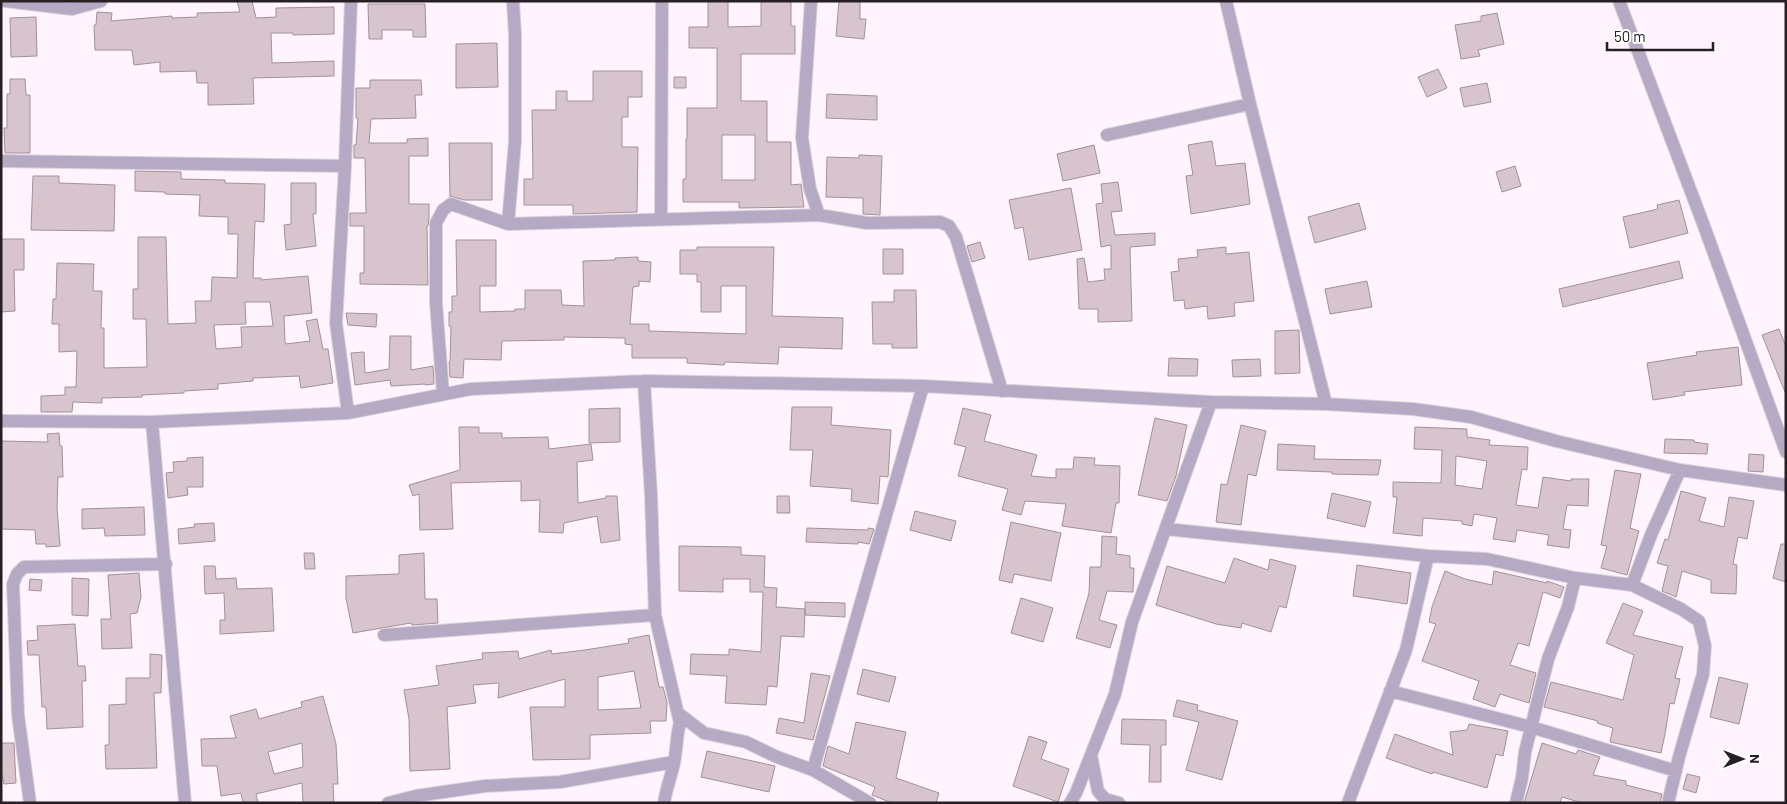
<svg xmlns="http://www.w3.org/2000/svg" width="1787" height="804" font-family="Barlow,sans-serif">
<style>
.building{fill:#d8c4cc;stroke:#a39098;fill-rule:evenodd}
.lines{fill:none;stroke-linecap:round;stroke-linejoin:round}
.minor-casing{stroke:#dcd1db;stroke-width:14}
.minor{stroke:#b4aac3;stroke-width:12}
</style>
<rect width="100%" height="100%" fill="#fff3fe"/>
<!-- building -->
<path class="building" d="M237,1H252L256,18L276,17V8L334,7V34L293,35V33H271L272,63L334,61V76L253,78L254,104L208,105V83H197L196,71L160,72V62L134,65L132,50H95L94,25H96L97,12L112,13L111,21L172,16V18L197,17V13L240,12Z
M708,1H728V27L761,26V1H791V26H795V54H741V101H767V142H791V185L801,184L804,207L739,208V202H683V179H686V139H687V108H717V48H689V27H708ZM722,135H755V180H722Z
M839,1H860V19H866L864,39L836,36Z
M368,4H425L426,37H413V30H382V39H369Z
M1497,13L1504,44L1478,50L1480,56L1461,59L1455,25L1481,21V16Z
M36,17L37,56L11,57L10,18Z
M497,43L498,87L456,88V44Z
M1438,69L1447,88L1427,97L1418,77Z
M593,71H642V97H628V117H622V147H638L637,212L573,214V205H524V179H533L532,110H556V91H567V101H593Z
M674,77H686V88H674Z
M10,79H25L26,95H30V153H5L4,128H7V94H10Z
M370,80H421L422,95H415L416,118L371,119L369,143H407V139L428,138V156H409V204H429V219L428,226H427L428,285L360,284V273H364V226H350V213H366L365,158H354V145H356L358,118H356V88H370Z
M1487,83L1491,102L1464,107L1460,88Z
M827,94L877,96V120L826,118Z
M1212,141L1216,166L1245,163L1250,204L1191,214L1186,176L1193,175L1188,145Z
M449,143H492V200H464L450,196Z
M1094,145L1100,173L1063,181L1057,154Z
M859,155L882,156L880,215L863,214V198L826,197L827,157L859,158Z
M1515,166L1521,186L1502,192L1496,172Z
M135,171L181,172V179L225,180V183L265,184L264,222L255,221L253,278H261V280L308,276L312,313L284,316L285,342L286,344L310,341L306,321L317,319L323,349H328L333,383L301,388L299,376L253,378V381L218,384V389L184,391V393L142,395V397L102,398V403L73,402L72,412H41V396L65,395V387H76L77,351L59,352V324H52L53,299H56L57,263L94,264L93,291H102L101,328H104V368L147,367L146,319H133V289H138V237H166L168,324L196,323L195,301H211L212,277L237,278L238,234H228V217L199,216L200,195L165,194V192L135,191ZM245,302H270L273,326L241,327L242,347L216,349L214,325L246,324Z
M33,176H59V183L115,185L114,231L31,230Z
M1118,182L1122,211L1111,212L1115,235L1155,233V245L1130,247L1132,321L1098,322V309H1079L1077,259L1084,258L1088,282L1105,280L1104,269H1111V245L1101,247L1096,204L1103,203L1101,184Z
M291,183H316V214H313L316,246L286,250L284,225L291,224Z
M1071,188L1082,250L1029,260L1023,227L1015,229L1009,200Z
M1679,200L1688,233L1630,248L1623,217L1658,209L1657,205Z
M1359,203L1366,229L1315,243L1308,217Z
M1,239H24V270H14L15,311L1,312Z
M456,240H496V286H480V312L515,311V309H525V290H561L562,305L584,306L583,261L615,260V258L638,257V261L651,262L650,282L639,281V286L633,287L630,324H649V331L746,334V286H721V312H701V282H697V274H680V250H697V247H774L772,316L843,318L842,349L779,347L778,364L725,362L724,365L687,363V358H632V345L625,344V338L564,337V340L502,341L501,360L464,359L463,378L450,377L449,362L450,361L451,326H449V312H452V296H457Z
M980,242L985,258L972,262L967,246Z
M1226,247V254L1249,252L1254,301L1234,303L1235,316L1208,319L1207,306L1185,309L1184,300L1174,301L1171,272L1179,271L1178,259L1198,257L1197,250Z
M883,249H903V274H883Z
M1679,261L1683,278L1563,307L1559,289Z
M1367,281L1372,307L1330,314L1325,289Z
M894,290H916L917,348H892V344H873L872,302H894Z
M346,313L377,314L376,327L348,325Z
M1779,329L1786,347L1785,392L1762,335Z
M1299,330L1300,373L1275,374V331Z
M390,336H411V370L433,366L434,384L425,385V384L391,386L390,380L355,385L351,353L364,352L365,373L389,369Z
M1738,347L1742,385L1684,392L1685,395L1653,400L1647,363L1697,355L1696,352Z
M1169,358L1198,359L1197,376H1168Z
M1260,359L1261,376L1233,377L1232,360Z
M792,407H832L831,425L891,430L888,477L880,476L878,504L851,501L852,489L810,486L813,450H790Z
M620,408V442L589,443V409Z
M963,408L991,415L984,441L1037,455L1031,476L1056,478V469H1073L1074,457L1095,458L1094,465L1120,466L1119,503H1116L1111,533L1062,526L1066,504L1025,501L1021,515L1002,510L1008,489L958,476L966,447L954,444Z
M1155,418L1187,425L1176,476L1167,501L1138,495Z
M1241,425L1266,431L1256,476L1248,474L1241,525L1216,522L1221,484L1227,485Z
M459,427H479V433H502V438L548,437L549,449L591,444L593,460L577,462L578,503L606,498V496H617L620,540L601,543L597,516L564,523L563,533L539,532L540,500L521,501V481L451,483L453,529L420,530L419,494L413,496L409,485L460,470Z
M1415,427L1467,429V437L1490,440L1489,445L1528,447L1527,470L1522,469L1516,505L1538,508L1543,477L1571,481V479H1589L1588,506L1567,505L1563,529L1571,530L1569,548L1547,545L1549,535L1517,530L1515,542L1493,539L1497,518L1474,514L1472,526L1462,524V521L1423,518L1422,536L1393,533L1397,497H1393V482L1441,483L1442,450L1414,449ZM1456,456L1487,461L1482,489L1455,485Z
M59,433L60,446H62L63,477H58L57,507L60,546L46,547V544H36L35,530L1,529V441L48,442L47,434Z
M1665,439L1694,440V442L1708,444L1707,454L1664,453Z
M1278,444L1315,446L1314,459L1381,460L1378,475L1332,474V472L1277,470Z
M1749,454L1764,455L1763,472L1748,471Z
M203,457V487H187L188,495L168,498L166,473L174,472L173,462L187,461V458Z
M1615,470L1641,474L1630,528L1639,531L1627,575L1601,568L1607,546L1601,545Z
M1681,491L1706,498L1699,521L1724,527L1729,497L1754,501L1747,539L1738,537L1733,564L1737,565L1736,594L1711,593V580L1682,571L1676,597L1662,591L1668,566L1657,563L1665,539L1668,540Z
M1332,493L1371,502L1365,527L1327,518Z
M777,496H789L790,513H777Z
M144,507L145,535L105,536L104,528L82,529V509Z
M915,511L956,521L951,541L910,530Z
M1011,522L1061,533L1051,581L1014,574L1012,583L999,580Z
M214,523L215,541L179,544L178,529L195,527L194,524Z
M807,528L868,530V528L874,529L869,544L858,542V544L806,542Z
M1102,536L1117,537L1116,554L1130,556V568H1134L1133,592L1107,591L1099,620L1117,625L1110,648L1076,638L1089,593L1090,567H1101Z
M1781,544H1786V582L1773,578Z
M679,546L741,547V555L765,556L764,587L777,588L776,607L805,609L804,637L781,636L777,687L768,686L766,705L725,703L727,676L690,674L691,654L729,655V649L761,652L763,592H750V579H723V592L679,591Z
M304,553H314L315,569H305Z
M424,553L425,599H437L438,623L412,625L411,623L353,633L346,598V576L399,574V555Z
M1234,558L1268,570L1270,559L1296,566L1286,608L1279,606L1271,632L1242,623L1241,628L1216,624L1156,605L1167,566L1225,583Z
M1357,565L1411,573L1407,604L1353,596Z
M204,566H215L216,579L236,578L237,589L272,588L274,631L220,634V620H225L224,593L205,594Z
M1445,571L1465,579L1492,585L1494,571L1547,583V581L1564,587L1560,598L1543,592L1529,646L1518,643L1510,665L1536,673L1529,703L1500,694L1495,707L1473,699L1479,681L1422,661L1436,624L1429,622L1432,607Z
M139,573L141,597L137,613L130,614L132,648L102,649L101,619H111L108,575Z
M72,578L89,579L88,616L72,615Z
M30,579L42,580L41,591L29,590Z
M1021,598L1053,608L1043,642L1011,633Z
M805,602L845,603V617L805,615Z
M1623,603L1643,611L1633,635L1683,647L1675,678L1680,679L1674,704L1670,703L1665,734L1661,753L1610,742L1613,728L1597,723L1598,721L1544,707L1551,682L1623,700L1634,655L1606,643Z
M75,624L78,666H85L86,681H82L83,727L47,729L46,707H42L39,655H28L27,641L38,640L37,626Z
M649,635L659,687H663L667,702L666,721H650L651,733L590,735V759L533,760L530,707H565V679L498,698L499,683L473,685L476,703L447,707L450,769L410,771L409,719L404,690L439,685L436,666L483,659L482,653L518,651L519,659L551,650L552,654L585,650L629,643L628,639ZM634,671L641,708L598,710V677Z
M150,654L162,655L161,693H154L157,768L106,769L105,745H109V705L126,704V678H150Z
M863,669L896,677L889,702L857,694Z
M811,673L830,676L813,740L776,733L779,718L804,723Z
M1719,677L1748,684L1739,724L1710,717Z
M323,696L336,744L338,784H333L334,803H303L302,783L256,794L258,803H243L241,793L221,796L217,766H202L201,739L236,738L230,716L256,709L259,719L302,707L301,702ZM302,743L303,767L274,774L268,752Z
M1177,700L1198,705L1197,710L1238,721L1222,780L1186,770L1199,722L1173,716Z
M1122,719L1166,720V745H1161V782H1149L1150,745L1121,744Z
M856,722L906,732L896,778L939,793L936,803H892L872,795L875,787L823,766L828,746L849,754Z
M1469,724L1508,731L1503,756L1496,754L1487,788L1433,772L1432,774L1386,758L1395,734L1453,755L1450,732L1467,730Z
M1029,736L1047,742L1041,759L1069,769L1058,802L1013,786Z
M1,743H14L16,783L4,784L1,770Z
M1542,743L1576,754L1578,750L1600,757L1593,775L1626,781V785L1662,794L1660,803H1582L1562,797L1560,803H1524Z
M707,751L775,766L769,792L701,777Z
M1687,774L1700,777L1696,793L1683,789Z"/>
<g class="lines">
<!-- minor casing -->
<g class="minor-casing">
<path id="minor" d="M5,1L72,9L101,1
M811,1L802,138L810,189L819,215
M1226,1L1250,104L1326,404
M1619,1L1704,226L1786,452
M1107,135L1250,104
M1,161L345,166
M661,219L662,1
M508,224L515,141V34L513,1
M644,381L651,495L655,615L680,723C676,737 677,749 674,763C671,777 666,789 664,803
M443,394L436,303V223L443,210L451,204L508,224L819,215L867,223L940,222L949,226L956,237L1002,391
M348,413L336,323L345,166L351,1
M1,421L152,422L348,413L471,389L644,381L923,386L1211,402L1326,404L1413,409L1471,417L1556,441L1680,470L1786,485
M152,422L185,803
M1166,529L1428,556L1487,559L1575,578L1632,585L1681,609L1699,621L1705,646L1703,674L1679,757L1668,803
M1632,585L1651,535L1680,470
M384,635L655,615
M1390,691L1531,727L1676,771
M678,713L704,733L746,742L777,757L813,770L870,803
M1091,755L1098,791L1105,799L1119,803
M813,770L923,386
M30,803L18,715L13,584L17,574L24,567L166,564
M388,803L416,796L485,786L560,782L674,762
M1070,803L1076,793L1115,694L1132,622L1211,402
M1348,803L1406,650L1428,556
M1516,803L1522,778L1525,752L1548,659L1568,607L1575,578"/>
</g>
<!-- minor -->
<use href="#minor" class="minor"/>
</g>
<!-- border -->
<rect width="1787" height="804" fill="none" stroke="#262025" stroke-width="5"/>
<!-- north arrow -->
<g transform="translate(1742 759) rotate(90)" stroke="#ffffff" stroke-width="4" paint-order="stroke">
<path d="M0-4L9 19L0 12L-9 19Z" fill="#262025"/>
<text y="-8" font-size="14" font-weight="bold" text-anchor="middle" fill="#262025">N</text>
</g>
<!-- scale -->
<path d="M1607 42v8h106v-8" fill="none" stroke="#262025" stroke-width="2.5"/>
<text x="1614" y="42" font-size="15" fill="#262025" stroke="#ffffff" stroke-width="4" paint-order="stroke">50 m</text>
</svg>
